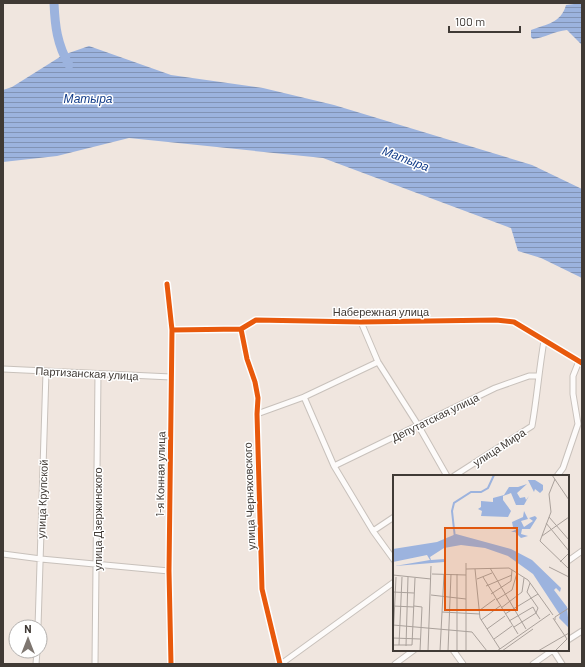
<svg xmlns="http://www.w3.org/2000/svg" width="585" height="667" font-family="Barlow,sans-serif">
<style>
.water{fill:url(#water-rules)}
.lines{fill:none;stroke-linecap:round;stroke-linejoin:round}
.river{stroke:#9cb3de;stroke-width:9}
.minor-casing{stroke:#c8c1bb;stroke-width:7}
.minor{stroke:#fdfbfa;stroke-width:5}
.cycleway-casing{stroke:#fff;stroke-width:8}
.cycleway{stroke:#e8590c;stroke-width:5}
.labels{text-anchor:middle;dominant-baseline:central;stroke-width:3;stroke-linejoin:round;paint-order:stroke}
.street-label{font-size:11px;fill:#403a35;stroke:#fff}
.water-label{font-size:12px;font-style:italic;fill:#133d89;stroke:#fff}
.inset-river{fill:none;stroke:#9cb3de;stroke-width:2}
.inset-road{fill:none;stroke:#aaa19b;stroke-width:1}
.view{fill:#e0570e;fill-opacity:0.15;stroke:#e0570e;stroke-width:2}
.inset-edge{fill:none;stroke:#403a35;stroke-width:2}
</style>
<defs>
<pattern id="water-rules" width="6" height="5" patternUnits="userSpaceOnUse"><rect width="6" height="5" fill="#9cb3de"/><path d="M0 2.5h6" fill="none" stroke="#8193b5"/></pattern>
</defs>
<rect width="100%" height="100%" fill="#f0e6df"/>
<!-- water -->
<path class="water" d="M582,3V45L567,30C554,31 545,38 533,39L531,37V30C547,24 561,23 566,5Z
M89,46L171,75L263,88L334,105L532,165L582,189V278L541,258L518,251L511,228L323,158L129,138L57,156L3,162V90L12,87L63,55Z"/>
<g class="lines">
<!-- river -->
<path class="river" d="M54,3C55,26 57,44 69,65"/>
<!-- minor casing -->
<g class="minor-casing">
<path id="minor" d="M167,284L172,330L169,571L171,664
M361,322L378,362L418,425L447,476
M241,329L247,359L255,382L258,398L257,414L262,589L280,664
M172,330L241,329L256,320L361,322L496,320L514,322L582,363
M3,369L171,377
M304,397L334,466L373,531L394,560
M257,414L304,397L378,362
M334,466L495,388L529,376H538
M454,476L532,426C537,398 539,369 544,341
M557,476L563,468L578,424L573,394V376L579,361
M373,531L394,517
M3,554L41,559L169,571
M568,561L582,551
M38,627L46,372
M568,640L582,631
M453,650L463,664
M553,650L562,664
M36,664L37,651
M95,664L98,374
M281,664L394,582
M395,664L414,650
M533,664L553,650"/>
</g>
<!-- minor -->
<use href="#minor" class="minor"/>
<!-- cycleway casing -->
<g class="cycleway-casing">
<path id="cycleway" d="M167,284L172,330L169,571L171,664
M241,329L247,359L255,382L258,398L257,414L262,589L280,664
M172,330L241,329L256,320L361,322L496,320L514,322L582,363"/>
</g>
<!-- cycleway -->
<use href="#cycleway" class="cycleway"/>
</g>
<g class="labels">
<!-- street labels -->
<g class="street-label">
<text x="381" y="311">Набережная улица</text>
<text transform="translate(87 373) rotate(3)">Партизанская улица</text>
<text transform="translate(435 417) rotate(-26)">Депутатская улица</text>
<text transform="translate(499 447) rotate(-33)">улица Мира</text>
<text transform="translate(160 474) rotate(-89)">1-я Конная улица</text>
<text transform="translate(249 496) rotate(-92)">улица Черняховского</text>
<text transform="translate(42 499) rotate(-88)">улица Крупской</text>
<text transform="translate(97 519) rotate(-90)">улица Дзержинского</text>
</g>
<!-- water labels -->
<g class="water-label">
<text x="88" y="98">Матыра</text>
<text transform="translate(406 158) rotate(21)">Матыра</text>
</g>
</g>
<!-- overview -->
<g transform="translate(393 475)">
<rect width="176" height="176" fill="#f0e6df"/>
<path d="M135,5H142L150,10V15L147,18L142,14L141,17ZM134,9L124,18L127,23L132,22L133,25L136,21L131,30H123L118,18L110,21V25L118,36L115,42L88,41L89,36L85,34L88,32V26L100,27V23L111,20L116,12H125ZM131,36L135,44L128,46L131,52L140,46L136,43L142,41L144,43L137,54H129L128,59L135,61L128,63L122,57H118L126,53L120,52L119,47L130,42ZM63,59L118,74L139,85L168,113L167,117L163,113L161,115L174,132L176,153L166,143L167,140L140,99L115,81L92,73L68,70L51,73L37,82L38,85L52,84L51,87L2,91L37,85L34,80L0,87V74L44,67Z" fill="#9cb3de"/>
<path class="inset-river" d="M62,63L59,36L61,28L78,17H88L95,13L101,0"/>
<path class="inset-road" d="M159,0L176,25M162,4L156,19L158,37L147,66L176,94M156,42L176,65M153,48L176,76M149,61L176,42M167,87L176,78M73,88V176M156,92L176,102M97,93L133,154M73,94L116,93L135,105L160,140M82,94L87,143L107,174M39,99L73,100M0,100L38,104M90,102L125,159M84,104L99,98M137,108L134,117L145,133L143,138L147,144M93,111L119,100M0,117L21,118M98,119L118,106L119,95M38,120L73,124M103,125L119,115L124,98M0,131L21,132M21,131L29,132L27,176M108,133L129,117L131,103M87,135L102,124M49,137L87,139M112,139L145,119M160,143L174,164L162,176M88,145L107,131M162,145V142L176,133M116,146L140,132L143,138L121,152M0,150L79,157L94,176M94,154L112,141M0,163L27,164M101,164L119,151M0,165L3,102M0,170H19L22,103M6,170L9,102M13,171L15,102M35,176L38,91M47,176L51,99M55,176L58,99M64,176V99M104,176L157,139M109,176L140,154M145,176L176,158"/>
<path class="view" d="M52,53H124V135H52Z"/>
<rect width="176" height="176" class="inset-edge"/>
</g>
<!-- border -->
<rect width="585" height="667" fill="none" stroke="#403a35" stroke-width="8"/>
<!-- north arrow -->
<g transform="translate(28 639)"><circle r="19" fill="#ffffff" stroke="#b3b0ae"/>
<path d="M0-3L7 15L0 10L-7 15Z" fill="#7e7670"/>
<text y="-6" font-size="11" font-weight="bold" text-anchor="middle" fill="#403a35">N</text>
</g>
<!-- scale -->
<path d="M449 26v6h71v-6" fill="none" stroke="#403a35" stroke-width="2"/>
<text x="455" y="26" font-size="12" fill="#403a35" stroke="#ffffff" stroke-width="3" paint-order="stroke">100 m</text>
</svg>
